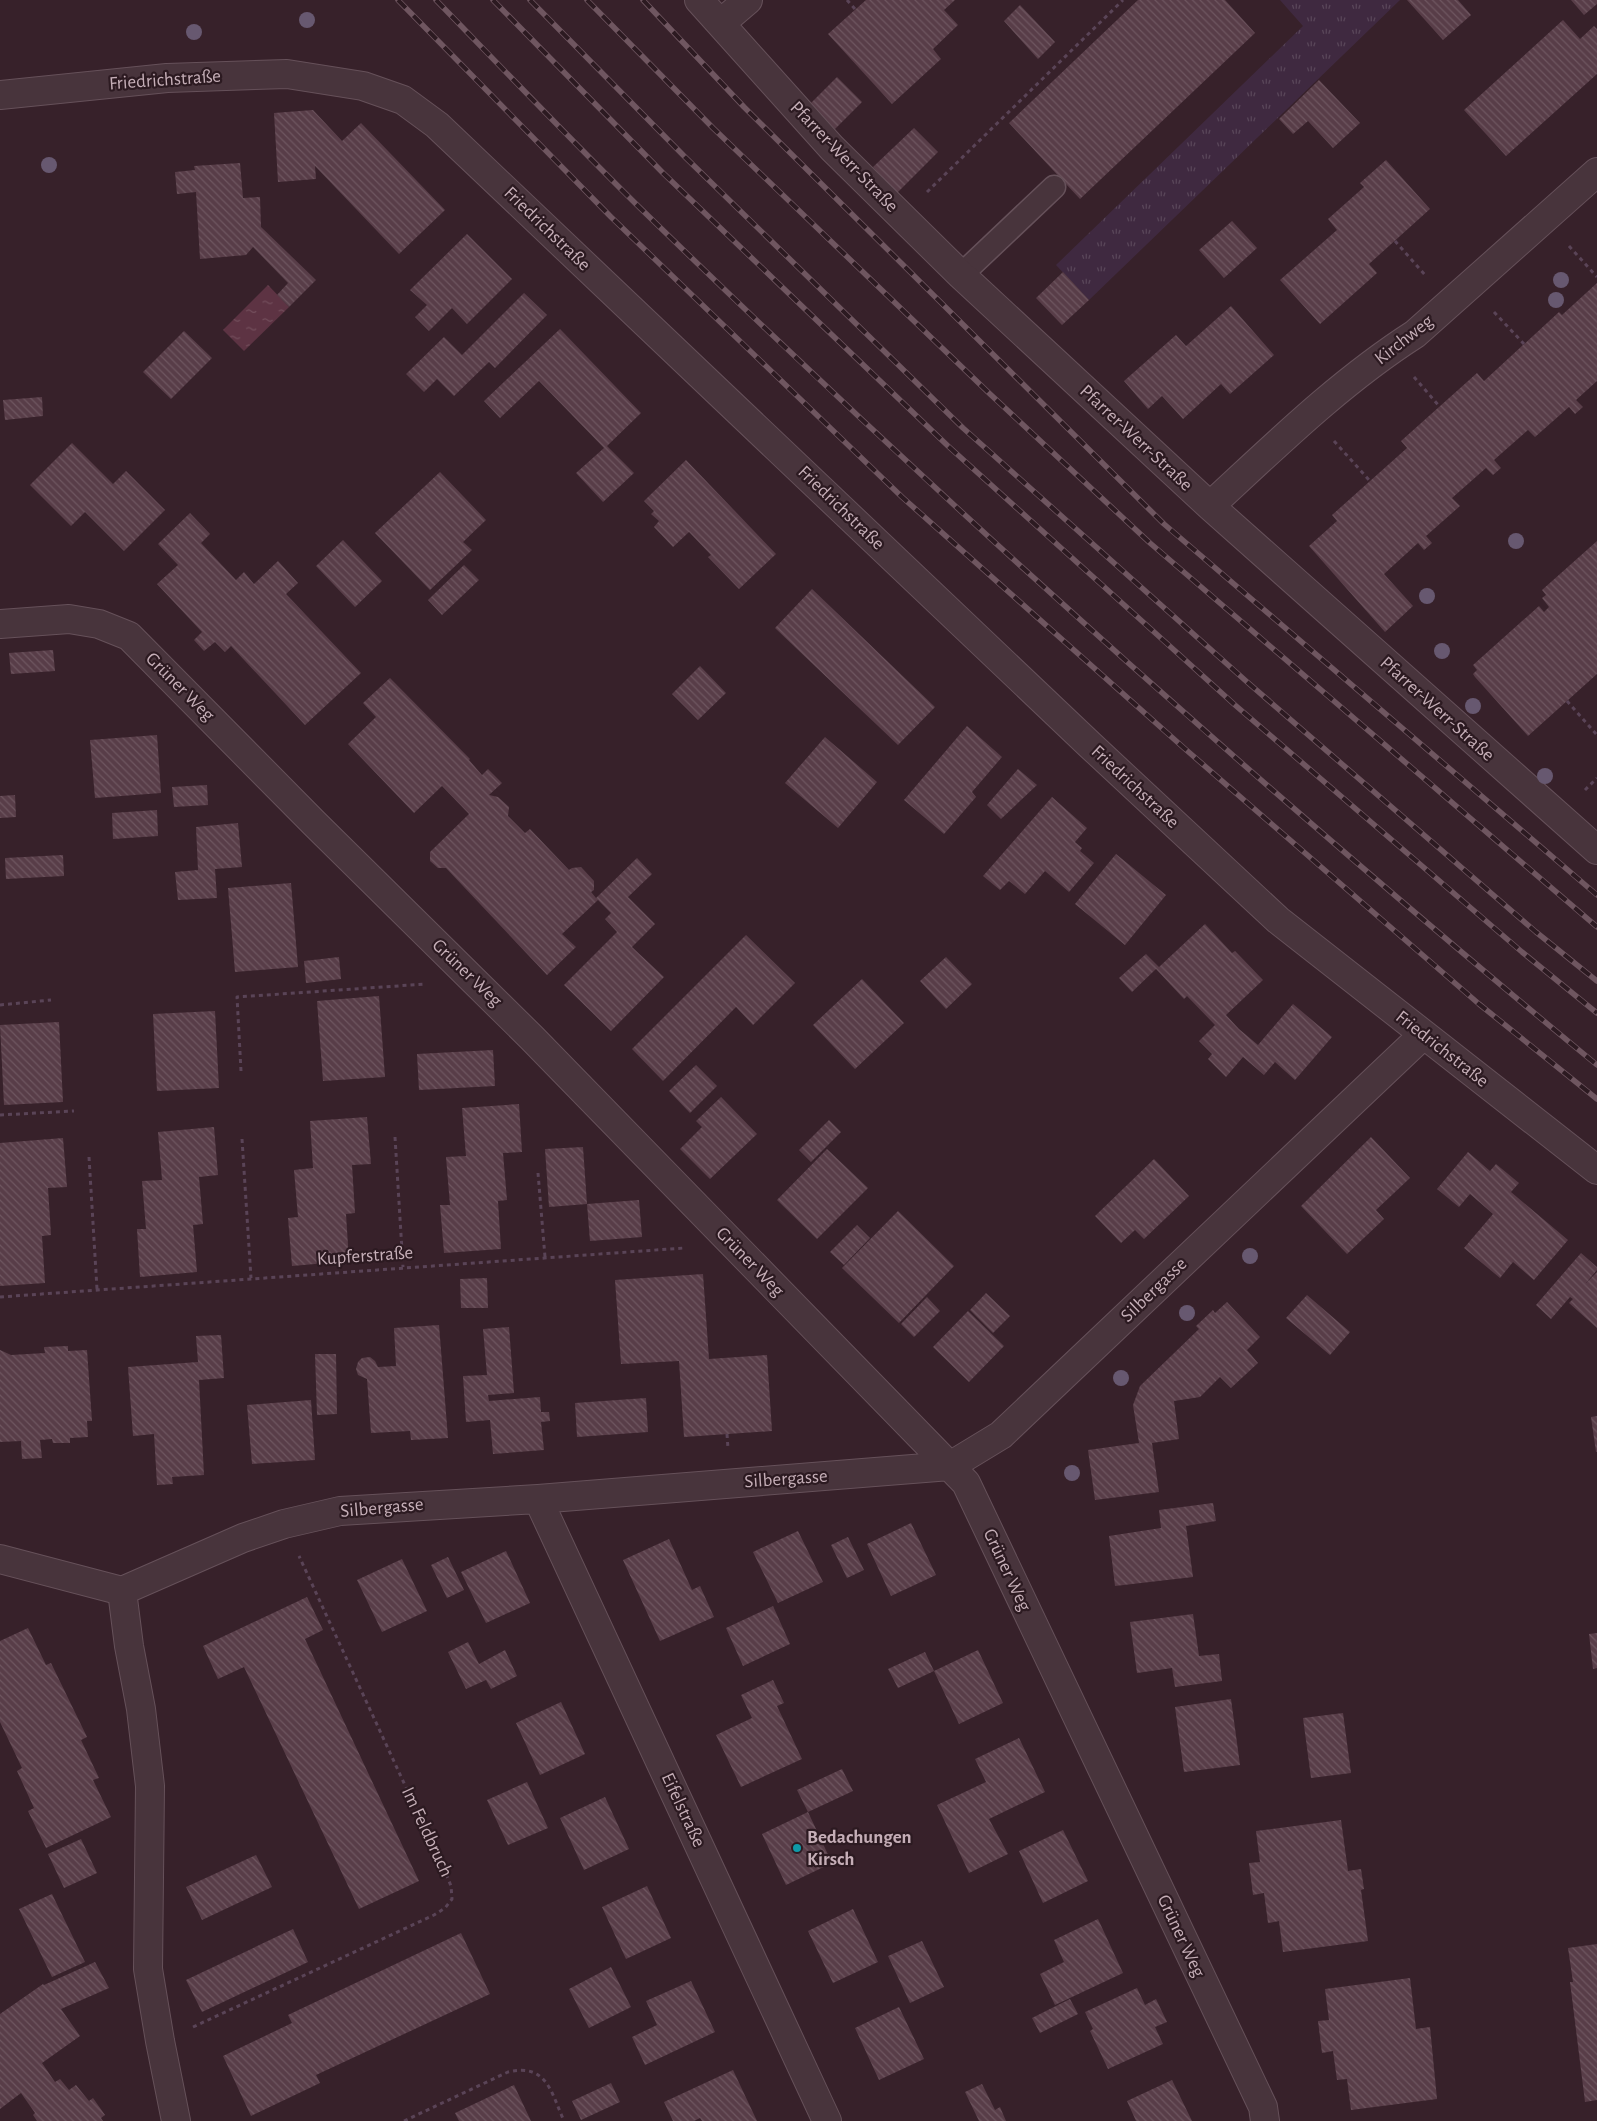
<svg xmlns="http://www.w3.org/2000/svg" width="1597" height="2121" font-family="'Alegreya Sans',sans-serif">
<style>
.grass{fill:url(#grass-tufts)}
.water{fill:url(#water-ripples)}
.building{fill:url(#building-back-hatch)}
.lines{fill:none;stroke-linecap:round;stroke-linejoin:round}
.service-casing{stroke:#66515a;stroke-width:25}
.minor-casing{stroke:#66515a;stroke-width:30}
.path{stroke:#5a4457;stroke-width:3;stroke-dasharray:4 4;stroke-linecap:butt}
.service{stroke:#48343c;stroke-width:22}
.minor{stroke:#48343c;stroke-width:28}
.rail-casing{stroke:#6f5660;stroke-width:5.5}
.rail{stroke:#2c1a21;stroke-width:4;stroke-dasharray:11;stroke-linecap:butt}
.tree{fill:#675870}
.culture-dot{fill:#0f9aa8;stroke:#2c1a21;stroke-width:2}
.labels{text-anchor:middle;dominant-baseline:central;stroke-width:4.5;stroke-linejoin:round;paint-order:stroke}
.street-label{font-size:19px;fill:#c5aeb7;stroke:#2c1a21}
.poi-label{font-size:19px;font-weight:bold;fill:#c5aeb7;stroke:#2c1a21;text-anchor:start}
</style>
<defs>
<pattern id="grass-tufts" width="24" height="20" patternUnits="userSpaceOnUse" patternTransform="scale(1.25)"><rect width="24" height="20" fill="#3f2940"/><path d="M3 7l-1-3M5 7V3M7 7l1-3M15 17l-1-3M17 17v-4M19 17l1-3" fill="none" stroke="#594659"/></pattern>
<pattern id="water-ripples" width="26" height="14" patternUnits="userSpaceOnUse" patternTransform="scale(1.25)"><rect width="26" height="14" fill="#5d3343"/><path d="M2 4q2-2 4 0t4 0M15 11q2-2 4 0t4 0" fill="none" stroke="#734e5c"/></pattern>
<pattern id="building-back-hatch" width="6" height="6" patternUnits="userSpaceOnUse" patternTransform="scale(1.25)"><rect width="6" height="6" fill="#583d48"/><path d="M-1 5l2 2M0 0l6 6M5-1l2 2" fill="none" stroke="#6e5660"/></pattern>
</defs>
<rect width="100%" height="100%" fill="#37212a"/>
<!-- grass -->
<path class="grass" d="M1280,0H1400L1089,300L1056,265L1303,26Z"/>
<!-- water -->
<path class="water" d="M268,285L289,307L244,351L223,330Z"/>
<!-- building -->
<path class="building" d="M866,0H955L944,10L958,25L933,49L941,59L892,104L828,34Z
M1138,0H1225L1255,33L1080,199L1009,123Z
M1407,0H1458L1471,15L1443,40Z
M1571,0H1597V4L1584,15Z
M1020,5L1055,42L1038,59L1004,21Z
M1563,20L1580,39L1594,26L1597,29V74L1506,156L1464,110Z
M837,77L862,102L835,129L810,104Z
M1319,80L1360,123L1333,148L1308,121L1293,134L1279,119Z
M313,110L342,141L361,123L445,210L399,254L315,166L316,179L278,182L274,113Z
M914,128L938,152L897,193L873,167Z
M1386,160L1430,209L1369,264L1377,273L1320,324L1280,280L1337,230L1328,219L1364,187L1360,183Z
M240,163L243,198L260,197L261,227L316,280L289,307L277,295L288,283L253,247L246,255L200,259L196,192L177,194L175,172L195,170L194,166Z
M1232,221L1257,248L1224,278L1199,250Z
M467,234L512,279L467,324L452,308L429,331L415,317L427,305L410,290Z
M1063,272L1089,300L1062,325L1036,298Z
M1597,283V381L1576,400L1583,407L1575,414L1569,407L1535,437L1528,430L1494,460L1501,468L1493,475L1486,468L1452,498L1460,506L1426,536L1432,543L1424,550L1418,543L1384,574L1413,606L1385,632L1309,546L1337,521L1332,515L1407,448L1401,441L1477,373L1484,381L1559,312L1562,315Z
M524,293L547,315L495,368L489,362L454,396L437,379L424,392L406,374L444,337L462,355Z
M1231,306L1274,355L1230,394L1221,384L1183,419L1162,396L1148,409L1124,381L1176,335L1186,346Z
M560,329L641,413L607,446L634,473L603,502L576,473L604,448L539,381L500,418L484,401Z
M184,331L212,358L171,399L143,372Z
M42,397L43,416L5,420L3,400Z
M72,443L113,484L126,471L165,510L124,551L85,512L71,526L30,485Z
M686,460L776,554L739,589L708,557L711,555L689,532L673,547L654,527L659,521L651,514L654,511L644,501Z
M440,472L486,520L463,542L472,550L430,590L375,533Z
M190,513L210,534L201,543L236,580L244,572L254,584L278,561L298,583L286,594L361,673L305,725L231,646L225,652L215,642L204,651L194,640L202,632L157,584L178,565L158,544Z
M343,540L382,581L355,607L316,566Z
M1597,541V674L1528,736L1475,677L1473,674L1477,670L1473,665L1539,606L1544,612L1549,607L1542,598L1546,595L1542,590Z
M464,565L479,580L442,615L428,600Z
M812,589L935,707L898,745L775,628Z
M53,650L55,671L11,674L9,653Z
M700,666L726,693L698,720L672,694Z
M390,678L470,759L469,760L482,775L488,769L502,783L489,795L498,797L509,807L508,816L525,833L530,829L569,870L572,868L581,867L594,881V890L591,892L596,898L637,858L652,874L628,897L655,924L632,947L664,977L611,1031L564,985L617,932L605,919L611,913L598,900L562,934L576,947L547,975L446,868H438L430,861V852L469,814L442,786L414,813L348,744L376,717L363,703Z
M967,726L1002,757L972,792L976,797L944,834L904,800Z
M157,735L161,793L95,798L90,740Z
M825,737L877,782L838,828L785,783Z
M1018,769L1037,785L1001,819L987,805Z
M207,785L208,805L174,807L172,787Z
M15,795L16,817L0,818V796Z
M1052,797L1087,828L1075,842L1082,848L1080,851L1094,863L1069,892L1045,871L1025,894L1009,881L1000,890L983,876Z
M157,810L158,836L113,839L112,813Z
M238,823L242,867L215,869L217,898L178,900L175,872L198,870L196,827Z
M1116,854L1166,895L1125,945L1075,904Z
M63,855L64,876L6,879L5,858Z
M291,883L298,967L235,972L228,888Z
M1205,924L1232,953L1235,951L1263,980L1226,1015L1239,1029L1258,1045L1293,1004L1332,1037L1295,1080L1275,1062L1264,1075L1243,1057L1226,1077L1208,1059L1212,1054L1199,1041L1215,1025L1187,996L1184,999L1156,969L1132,992L1119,978L1146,954L1159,967Z
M746,935L795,983L753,1025L736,1007L663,1081L632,1049Z
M339,957L341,979L306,983L304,961Z
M946,957L972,984L946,1009L920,981Z
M862,979L904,1023L855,1069L813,1025Z
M379,996L385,1077L323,1081L317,1001Z
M215,1011L219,1088L157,1091L153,1014Z
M59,1022L63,1102L4,1105L0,1025Z
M493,1050L495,1086L419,1090L417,1054Z
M696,1065L717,1086L690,1113L669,1091Z
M721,1097L757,1134L710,1179L680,1149L702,1127L696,1121Z
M519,1104L522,1152L503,1153L507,1200L498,1201L501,1249L444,1253L440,1205H450L446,1157L466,1156L462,1108Z
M367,1117L371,1164L352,1165L355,1213L346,1214L349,1261L292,1266L288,1218L298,1217L294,1170L313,1168L310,1121Z
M829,1120L841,1132L811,1162L799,1150Z
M214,1127L218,1175L199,1177L203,1224L193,1225L197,1272L140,1277L137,1229H146L142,1181L162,1180L158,1132Z
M1371,1137L1410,1178L1376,1210L1384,1219L1347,1254L1301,1206Z
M63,1138L67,1187L48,1188L51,1235L42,1236L45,1283L0,1286V1143Z
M583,1147L587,1204L549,1207L545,1149Z
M827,1149L868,1188L817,1239L777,1200Z
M1468,1152L1490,1171L1496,1164L1519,1183L1511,1192L1568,1240L1534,1280L1513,1262L1500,1278L1464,1248L1493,1214L1470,1194L1459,1207L1437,1189Z
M1154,1159L1189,1196L1144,1239L1135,1230L1121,1243L1095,1216Z
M639,1200L642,1237L590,1241L587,1204Z
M898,1211L954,1266L899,1323L842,1268Z
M857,1225L870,1238L844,1265L830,1252Z
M1581,1253L1597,1267V1270L1586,1283L1597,1272V1328L1569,1303L1573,1299L1570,1297L1551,1319L1536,1305Z
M703,1274L709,1359L767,1355L772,1431L684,1437L679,1361L621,1364L615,1280Z
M487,1278L488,1308H461L460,1279Z
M986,1293L1010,1316L993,1333L970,1310Z
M1307,1295L1350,1332L1330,1355L1286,1318Z
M927,1297L940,1311L914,1337L901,1324Z
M1227,1302L1260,1337L1247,1350L1258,1363L1231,1388L1220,1377L1200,1397L1174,1401L1179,1439L1152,1443L1159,1492L1095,1500L1088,1450L1139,1443L1133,1405L1140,1386L1199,1329L1196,1326L1213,1310L1215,1313Z
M968,1311L1004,1346L969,1382L933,1347Z
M439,1325L448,1438L411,1440L410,1431L371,1433L367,1379L358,1375L356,1369L358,1362L362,1358L370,1357L375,1361L378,1367L396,1366L394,1328Z
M509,1327L514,1393L488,1395L489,1401L540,1397L541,1412H549L550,1421L541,1422L544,1450L493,1454L490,1420L466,1422L463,1376L487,1375L483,1329Z
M221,1335L224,1378L199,1380L204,1475L172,1477L173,1484L157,1485L154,1434L133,1436L128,1367L198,1362L196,1336Z
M68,1346V1351L87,1350L92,1421H87L88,1437L70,1438V1443H53L52,1439L40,1440L42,1458L22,1459L21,1441L0,1442V1350L11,1355L45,1353L44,1347Z
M315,1354H336L337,1414L317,1415Z
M646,1398L648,1432L577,1437L575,1403Z
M311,1400L315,1460L252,1464L247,1405Z
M1597,1416V1452H1596L1591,1417Z
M1213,1503L1216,1521L1186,1526L1193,1577L1115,1586L1109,1536L1161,1528L1159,1510Z
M911,1523L936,1575L891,1596L867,1544Z
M798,1531L823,1582L778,1603L753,1552Z
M848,1537L864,1570L847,1578L831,1545Z
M669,1539L692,1590L700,1586L714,1617L660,1641L623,1560Z
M506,1551L530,1603L486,1623L461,1572Z
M448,1557L464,1590L447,1598L431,1565Z
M402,1559L427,1611L382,1632L357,1580Z
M307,1597L323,1630L305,1639L419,1881L359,1909L244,1667L218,1679L203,1646Z
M773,1606L790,1644L743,1666L726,1628Z
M1193,1614L1199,1656L1219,1654L1222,1681L1175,1687L1172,1668L1137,1673L1130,1622Z
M28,1628L46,1665L51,1663L87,1737L81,1740L99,1778L93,1780L111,1817L46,1848L28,1811L34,1808L17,1771L22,1768L0,1722V1641Z
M1597,1633V1668L1593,1669L1589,1634Z
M468,1642L479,1664L505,1650L517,1676L491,1689L486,1680L466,1689L448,1652Z
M978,1650L1003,1703L959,1724L934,1671L898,1688L888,1669L925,1652L934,1671Z
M773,1680L784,1703L777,1706L802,1759L741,1787L716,1735L752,1718L741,1695Z
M1231,1699L1240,1765L1184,1772L1175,1707Z
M561,1702L585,1754L540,1775L516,1723Z
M1343,1713L1351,1773L1311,1778L1303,1718Z
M1019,1738L1045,1792L989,1819L1008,1854L969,1873L937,1805L986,1782L975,1759Z
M842,1769L853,1791L808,1812L797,1790Z
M527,1782L548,1828L508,1845L487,1800Z
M605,1797L629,1849L584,1870L560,1818Z
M808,1812L832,1863L786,1885L762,1834Z
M1341,1820L1348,1871L1361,1869L1364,1889L1361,1890L1368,1941L1283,1952L1279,1921L1268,1923L1264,1893L1253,1895L1249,1863L1260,1862L1256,1831Z
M1063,1830L1088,1881L1043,1903L1019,1851Z
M81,1839L97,1873L64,1888L48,1854Z
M256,1855L272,1887L202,1920L186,1887Z
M647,1886L671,1938L626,1959L602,1907Z
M52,1894L85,1962L52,1977L19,1909Z
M853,1909L878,1962L833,1983L808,1931Z
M1098,1919L1123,1973L1055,2005L1040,1974L1064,1962L1054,1940Z
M293,1929L308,1962L202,2012L186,1980Z
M461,1933L490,1994L316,2075L320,2083L251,2116L223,2056L292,2023L288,2015Z
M922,1941L944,1987L910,2003L888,1956Z
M1597,1944V2100L1585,2102L1570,1982H1573L1568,1948Z
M95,1962L109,1988L61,2009L80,2036L42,2063L55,2082L60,2079L69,2090L76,2085L89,2101L93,2098L105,2115L101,2118L103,2121H37L33,2115L35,2113L21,2093L0,2109V2014L43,1984L44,1985Z
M611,1967L631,2007L589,2028L569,1989Z
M1410,1978L1416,2029L1430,2027L1437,2099L1351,2110L1347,2079L1337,2080L1333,2051L1322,2053L1318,2021L1329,2020L1325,1989Z
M691,1981L715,2032L645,2065L632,2037L657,2025L646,2001Z
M1137,1988L1145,2005L1156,1999L1167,2022L1155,2027L1163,2044L1108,2069L1090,2031L1093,2029L1085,2012Z
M1070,1999L1078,2014L1040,2033L1032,2018Z
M899,2007L924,2059L879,2080L855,2028Z
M733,2070L757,2121H702L700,2118L694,2121H673L664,2102Z
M1172,2080L1192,2121H1136L1127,2101Z
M611,2083L620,2102L581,2120L572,2101Z
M982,2084L995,2110L1000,2107L1006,2121H979L965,2092Z
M514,2085L531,2121H459L455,2113Z"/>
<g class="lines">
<!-- service casing -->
<g class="service-casing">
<path id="service" d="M961,275L1054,187"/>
</g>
<!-- minor casing -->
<g class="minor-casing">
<path id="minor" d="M699,0L832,148L961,275L1210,506L1597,850
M721,23L748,0
M0,95L167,78L287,74L363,86L403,100L437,125L1090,745L1278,920L1597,1170
M1210,506C1275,446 1340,382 1415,334L1597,172
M0,624L69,619L99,624L129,636L314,823L532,1038L966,1483L1263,2107L1265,2121
M538,1499L827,2121
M0,1559L122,1591L243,1538L284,1524L340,1511L538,1499L950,1466L1001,1435L1423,1035
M122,1591L129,1646L141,1709L150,1786L148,1969L160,2041L176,2121"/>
</g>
<!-- path -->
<path class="path" d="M847,0L855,9
M927,192L1123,0
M1395,241L1426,276
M1569,246L1597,277
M1494,312L1524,344
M1414,377L1440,407
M1334,441L1370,481
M1567,701L1597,735
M1585,790L1597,778
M0,1005L51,1000
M241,1071L237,997L426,984
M0,1115L74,1111
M395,1137L403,1267
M242,1139L251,1278
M89,1157L97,1289
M538,1173L545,1257
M0,1297L684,1248
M727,1434L728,1449
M193,2027L434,1915L445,1908L452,1899L451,1886L447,1876L299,1556
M404,2121L508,2072C547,2063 551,2092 564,2121"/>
<!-- service -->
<use href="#service" class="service"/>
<!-- minor -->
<use href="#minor" class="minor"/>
<!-- rail casing -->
<g class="rail-casing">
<path id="rail" d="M398,0L611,217L902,497L1184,748L1479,1004L1597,1099
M436,0C502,68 568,137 636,204C944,504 1265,791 1597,1065
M493,0L663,173L948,446L1235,705L1522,952L1597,1013
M530,0L686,158L963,428L1246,681L1536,932L1597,981
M587,0L713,128L990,394L1150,543L1597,927
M643,0L744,107L1164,524L1597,895"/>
</g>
<!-- rail -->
<use href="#rail" class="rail"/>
</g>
<!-- trees -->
<g class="tree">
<circle cx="307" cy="20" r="8"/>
<circle cx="194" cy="32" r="8"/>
<circle cx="49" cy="165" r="8"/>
<circle cx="1561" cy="280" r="8"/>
<circle cx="1556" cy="300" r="8"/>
<circle cx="1516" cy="541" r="8"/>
<circle cx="1427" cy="596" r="8"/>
<circle cx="1442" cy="651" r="8"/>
<circle cx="1473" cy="706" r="8"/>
<circle cx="1545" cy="776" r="8"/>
<circle cx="1250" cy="1256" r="8"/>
<circle cx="1187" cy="1313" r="8"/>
<circle cx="1121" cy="1378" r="8"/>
<circle cx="1072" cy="1473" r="8"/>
</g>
<!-- markers -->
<circle class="culture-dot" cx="797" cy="1848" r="5"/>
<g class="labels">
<!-- street labels -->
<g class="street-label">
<text transform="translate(165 80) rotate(-4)">Friedrichstraße</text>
<text transform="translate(844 157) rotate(46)">Pfarrer-Werr-Straße</text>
<text transform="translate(547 229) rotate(44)">Friedrichstraße</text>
<text transform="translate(1404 340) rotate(-38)">Kirchweg</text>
<text transform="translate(1136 438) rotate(43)">Pfarrer-Werr-Straße</text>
<text transform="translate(841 508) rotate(44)">Friedrichstraße</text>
<text transform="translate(180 687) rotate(45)">Grüner Weg</text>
<text transform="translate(1437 709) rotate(42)">Pfarrer-Werr-Straße</text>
<text transform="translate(1135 787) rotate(43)">Friedrichstraße</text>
<text transform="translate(467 973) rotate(44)">Grüner Weg</text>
<text transform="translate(1442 1049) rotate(38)">Friedrichstraße</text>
<text transform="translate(365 1256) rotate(-4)">Kupferstraße</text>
<text transform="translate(750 1262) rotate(46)">Grüner Weg</text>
<text transform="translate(1154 1290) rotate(-44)">Silbergasse</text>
<text transform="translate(786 1479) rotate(-4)">Silbergasse</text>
<text transform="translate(382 1508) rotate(-5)">Silbergasse</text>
<text transform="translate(1007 1570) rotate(65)">Grüner Weg</text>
<text transform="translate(683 1810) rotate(65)">Eifelstraße</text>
<text transform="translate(427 1832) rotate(65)">Im Feldbruch</text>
<text transform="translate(1181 1936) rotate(65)">Grüner Weg</text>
</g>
<!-- poi labels -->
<g class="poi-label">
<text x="807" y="1837">Bedachungen<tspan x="807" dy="22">Kirsch</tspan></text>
</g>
</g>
</svg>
